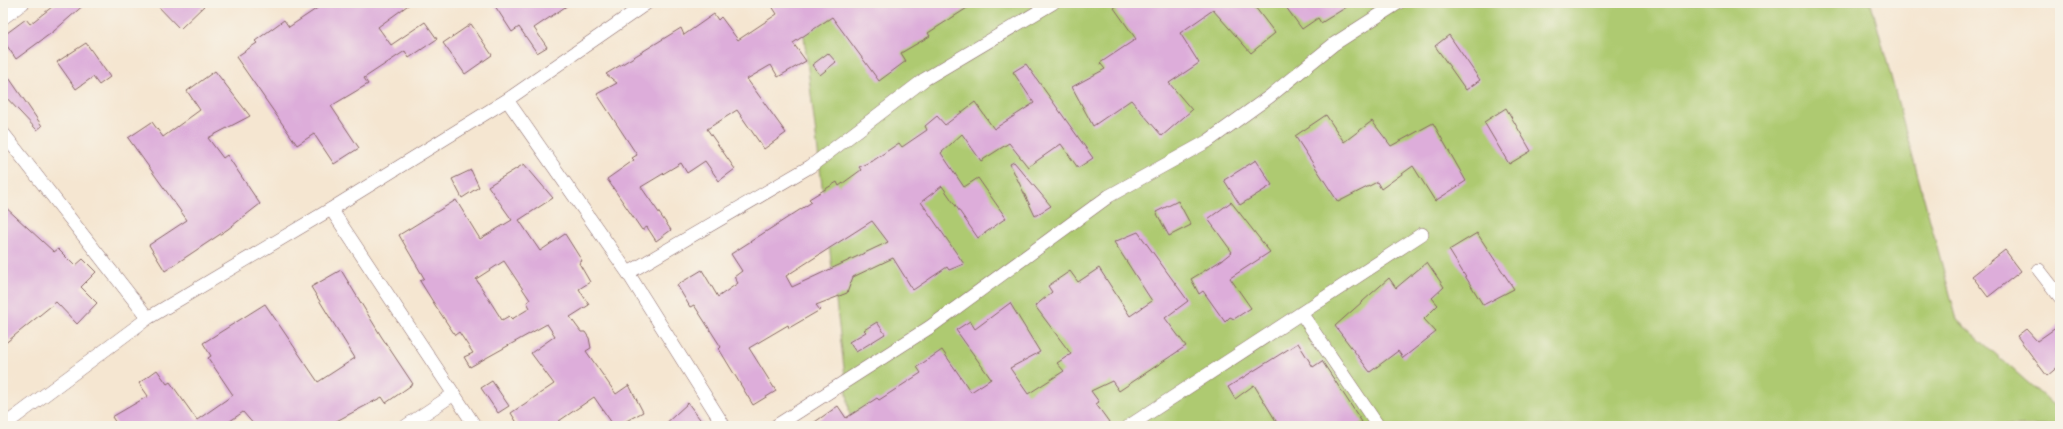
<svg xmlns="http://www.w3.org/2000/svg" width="2063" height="429" font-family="Mali,sans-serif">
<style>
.green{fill:#aeca71;stroke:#7c744e}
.building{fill:#ddadda;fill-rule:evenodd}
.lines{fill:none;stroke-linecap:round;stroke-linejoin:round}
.street-casing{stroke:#866565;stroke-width:14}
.street{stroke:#fff;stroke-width:13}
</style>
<rect width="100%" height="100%" fill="#f7f3e8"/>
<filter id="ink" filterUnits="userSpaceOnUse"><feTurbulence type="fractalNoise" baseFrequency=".025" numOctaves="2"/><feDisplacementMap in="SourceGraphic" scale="8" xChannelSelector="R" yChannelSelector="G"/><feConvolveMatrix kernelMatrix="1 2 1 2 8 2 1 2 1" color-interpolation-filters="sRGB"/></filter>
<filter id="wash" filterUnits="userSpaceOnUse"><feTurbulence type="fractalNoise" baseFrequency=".012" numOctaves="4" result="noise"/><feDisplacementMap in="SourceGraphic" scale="16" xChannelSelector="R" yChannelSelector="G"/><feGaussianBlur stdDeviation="0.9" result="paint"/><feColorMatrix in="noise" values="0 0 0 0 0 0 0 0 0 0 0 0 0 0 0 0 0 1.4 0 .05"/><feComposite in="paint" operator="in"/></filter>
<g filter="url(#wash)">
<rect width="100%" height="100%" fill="#f5e6d1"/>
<!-- green -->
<path class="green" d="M800,3H1871L1957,320L2060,411V426H851Z"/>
<g id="blocks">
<!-- building -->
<path class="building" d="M57,3H86L54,31L16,59L3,40V36L26,19L30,24Z
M155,3H207L180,29Z
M325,3H411L378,27L391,45L425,22L437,39L409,58L405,51L364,78L368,84L331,106L359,148L334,164L314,134L297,145L236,57L257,43L255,41L284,20L289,27Z
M493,3H571L534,28L547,47L537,53L519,27L512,32Z
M770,3H975L928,33L930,36L901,53L906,61L879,81L832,17L793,43L806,61L778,77L771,65L747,79L786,133L764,149L737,110L707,129L735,169L719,181L705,161L687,173L681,163L641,187L671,230L656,241L647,227L642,230L607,179L634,160L632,158L637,155L597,94L617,83L606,74L681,28L684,35L714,14L718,20L721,17L738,40L777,14Z
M1121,3H1252L1275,33L1251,53L1213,10L1180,33L1199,63L1169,83L1192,110L1162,136L1131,100L1093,126L1072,87L1105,69L1100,63L1136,39L1114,8Z
M1283,3H1353L1321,23L1318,18L1302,29Z
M471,24L492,55L465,74L443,43Z
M1449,35L1480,80L1466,90L1435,46Z
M86,43L110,77L99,85L93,77L76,89L57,62Z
M828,53L836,62L820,75L812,65Z
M1026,64L1093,158L1078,168L1061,144L1028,167L1009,143L981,161L962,134L941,153L964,187L978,178L1006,218L978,238L942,186L921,202L964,264L949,270L947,267L913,290L893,258L853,277L847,293L816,305L820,310L789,328L788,325L749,348L776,391L753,405L719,349L721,347L694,305L690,307L677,285L702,270L718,297L738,283L734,277L742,271L731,254L812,202L809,199L837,182L839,186L861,170L859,167L874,160L899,143L902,147L927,130L925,126L937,116L945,125L975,102L994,129L1034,103L1013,72ZM872,221L888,242L792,287L786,276Z
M3,69L42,126L37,130L3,94Z
M215,71L250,116L208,138L223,158L227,155L260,204L228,229L165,271L149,245L187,220L128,138L152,122L163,137L200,110L187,91Z
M1506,108L1531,151L1509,164L1484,122Z
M1326,115L1344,142L1372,121L1391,146L1433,123L1466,181L1435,201L1413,166L1381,189L1377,182L1338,202L1295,136Z
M1256,160L1272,185L1240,205L1224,180Z
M1014,162L1051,206L1035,216L1010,164Z
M524,164L553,198L519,220L540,251L565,234L582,261L579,263L590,282L579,289L589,305L570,317L581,332H585L589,338L591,348L586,351L616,394L629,385L643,412L617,426H614L594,397L559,421L562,426H519L511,413L554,384L531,353L555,336L547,324L470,367L464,357L473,353L459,332L455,335L435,305L420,281L424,278L399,235L456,200L480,239L512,220L488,186ZM504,261L530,300L527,302L530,308L512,319L509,316L502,320L476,279Z
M471,170L479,187L462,198L452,179Z
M1178,201L1191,225L1169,236L1156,212Z
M1231,202L1270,252L1230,278L1251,308L1234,319L1230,317L1225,322L1203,291L1199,294L1191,279L1222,260L1232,252L1208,219Z
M3,205L54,252L58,249L75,266L83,259L96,272L81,287L97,303L77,324L56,302L3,345Z
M1138,232L1188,301L1165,318L1186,346L1119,391L1112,381L1091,391L1099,402L1096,404L1112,426H809L838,406L846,418L877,398L879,400L921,373L917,367L942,350L971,392L991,379L956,330L970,321L975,329L1010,303L1040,352L1010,368L1028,394L1064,371L1057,363L1071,354L1035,306L1052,292L1048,286L1070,271L1078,282L1099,268L1130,316L1152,301L1114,242Z
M1477,233L1514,289L1483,305L1449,250Z
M2005,250L2021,271L1988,297L1972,276Z
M1427,262L1444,287L1432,298L1438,305L1424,319L1436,332L1403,358L1398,351L1370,372L1335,326L1389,278L1396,288Z
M341,270L381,336L413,384L386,403L382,397L327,426H255L243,412L223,426H118L112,417L148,396L139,383L157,370L167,384L170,382L197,420L233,395L208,358L211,356L203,343L265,304L318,382L355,358L311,287Z
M877,322L885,334L856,352L849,342L866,332L864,330Z
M2060,325V365L2047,376L2017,336L2026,329L2037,341Z
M1298,343L1313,367L1322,361L1362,422L1355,426H1279L1254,385L1235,399L1228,387Z
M492,381L509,406L498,413L481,388Z
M688,403L705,426H663Z"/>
</g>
</g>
<g filter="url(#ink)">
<use href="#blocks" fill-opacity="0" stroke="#866565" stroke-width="1"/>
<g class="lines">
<!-- street casing -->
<g class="street-casing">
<path id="street" d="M3,18L23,3
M507,100L628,273L724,426
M3,133L148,318L331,209L507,100L647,3
M331,209L475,426
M2039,270L2060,297
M628,273L811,166L925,79L1053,3
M1301,313L1378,426
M3,426L148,318
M406,426L454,394
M776,426L930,327L1109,196L1208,141L1269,97L1334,44L1398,3
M1129,426L1422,234"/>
</g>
<!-- street -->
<use href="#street" class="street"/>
</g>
</g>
<!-- margin -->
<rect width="2063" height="429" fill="none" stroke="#f7f3e8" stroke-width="16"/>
</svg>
